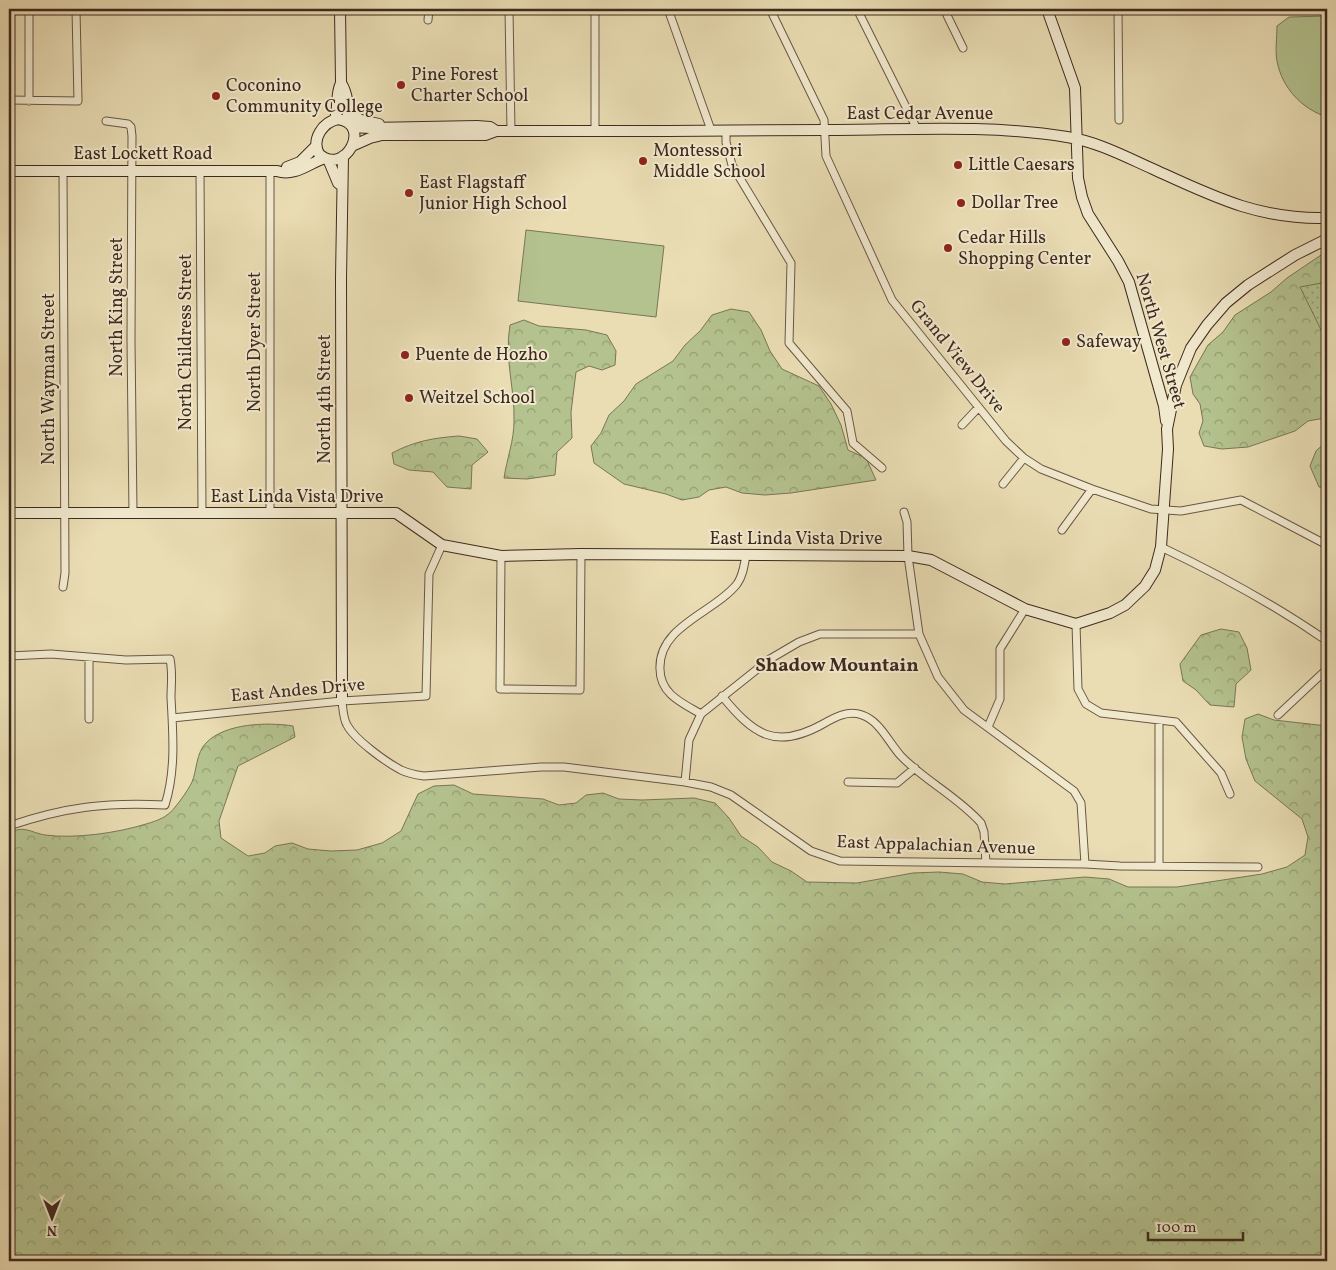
<svg xmlns="http://www.w3.org/2000/svg" width="1336" height="1270" font-family="Vollkorn,serif">
<style>
.forest{fill:url(#forest-crowns);stroke:#797657}
.park{fill:url(#park-dots);stroke:#797657}
.pitch{fill:#b4c28f;stroke:#797657}
.lines{fill:none;stroke-linecap:round;stroke-linejoin:round}
.street-casing{stroke:#695744;stroke-width:9}
.secondary-casing{stroke:#3e2a1f;stroke-width:12}
.street{stroke:#f1e9ce;stroke-width:7}
.secondary{stroke:#f1e9ce;stroke-width:10}
.poi-dot{fill:#8f2418;stroke:#f1e9ce;stroke-width:2}
.labels{text-anchor:middle;dominant-baseline:central;stroke-width:4;stroke-linejoin:round;paint-order:stroke}
.poi-label{font-size:18px;fill:#3e2a1f;stroke:#f1e9ce;text-anchor:start}
.street-label{font-size:18px;fill:#3e2a1f;stroke:#f1e9ce}
.neighbourhood-label{font-size:19px;font-weight:bold;fill:#3e2a1f;stroke:#f1e9ce}
</style>
<defs>
<pattern id="forest-crowns" width="20" height="18" patternUnits="userSpaceOnUse" patternTransform="scale(1.25)"><rect width="20" height="18" fill="#b4c28f"/><path d="M2 6a3 3 0 1 1 6 0M12 15a3 3 0 1 1 6 0" fill="none" stroke="#949e74"/></pattern>
<pattern id="park-dots" width="8" height="8" patternUnits="userSpaceOnUse" patternTransform="scale(1.25)"><rect width="8" height="8" fill="#b4c28f"/><path d="M2 2h.1M6 6h.1" fill="none" stroke="#949e74" stroke-width="1.8" stroke-linecap="round"/></pattern>
</defs>
<rect width="100%" height="100%" fill="#eaddb4"/>
<filter id="stains"><feTurbulence type="fractalNoise" baseFrequency=".004" numOctaves="4"/><feColorMatrix values="0 0 0 0 .2 0 0 0 0 .09 0 0 0 0 .02 0 0 0 .5 -.17"/></filter>
<radialGradient id="worn" r=".72"><stop offset=".6" stop-color="#630" stop-opacity="0"/><stop offset="1" stop-color="#630" stop-opacity=".3"/></radialGradient>
<!-- forest -->
<path class="forest" d="M1327,251V420L1325,418L1308,421L1295,431L1248,447L1222,449L1204,446L1199,433L1203,421L1200,404L1193,394L1190,377L1208,345L1223,332L1235,315L1271,292L1287,278Z
M731,309L749,312L761,330L770,351L782,369L819,386L831,404L841,425L848,450L866,458L876,480L791,493L765,495L742,493L726,487L709,490L699,497L682,500L666,494L624,484L594,463L591,446L601,433L609,415L624,401L636,384L673,361L685,345L700,331L712,315Z
M524,320L539,326L586,330L607,335L616,351L615,365L602,370L589,366L576,372L571,412L572,438L557,452L555,475L527,479L504,478C507,458 514,441 514,421C515,388 504,359 510,325Z
M459,436L477,439L488,452L472,465L471,489L447,487L433,472L409,470L394,464L392,453C415,441 433,438 459,436Z
M1327,441V488L1319,487L1310,466L1316,451Z
M1221,629L1239,632L1247,648L1251,670L1236,684L1234,707L1210,705L1196,690L1183,681L1180,664L1201,635Z
M1258,714L1274,720L1327,726V1261H9V834C22,824 32,833 45,835C75,839 117,833 146,824C153,822 162,819 167,815C173,812 189,789 192,782C197,770 196,753 206,743C225,723 268,722 293,726L295,737L238,766L219,821L221,838L248,856L265,853L275,846L292,843L308,849L331,851L357,850L382,843L401,831L418,794L434,786L454,785L473,794L543,799L559,805L576,803L586,795L603,793L619,799L642,800L694,798L715,803L729,818L741,836L758,847L772,862L791,871L807,882L857,883L913,873L939,872L963,874L982,882L1005,884L1085,877L1109,879L1128,887H1177L1262,874L1287,867L1305,855L1308,837L1302,819L1255,781L1246,759L1242,737L1245,719Z"/>
<!-- park -->
<path class="park" d="M1327,282V342L1300,287Z"/>
<!-- pitch -->
<path class="pitch" d="M1327,16V117C1302,109 1282,88 1277,61C1275,51 1277,37 1277,26L1289,17Z
M526,230L664,246L656,317L518,301Z"/>
<g class="lines">
<!-- street casing -->
<g class="street-casing">
<path id="street" d="M29,9V101
M30,9H103
M509,9L511,131
M595,9V131
M668,9L711,130
M770,9L824,120L826,156L892,300L1006,441L1024,458L1041,469L1092,489L1151,509L1181,511L1241,500L1327,545
M857,9L917,129
M944,9L963,48
M1118,9L1119,120
M428,20L429,9
M9,100L78,101L76,10
M106,121L128,124L131,127L132,136L131,340L133,513
M726,130V142L732,165L791,263L789,343L847,411L853,443L882,468
M63,170L65,573L63,587
M200,170L202,513
M962,425L978,408
M1003,484L1024,458
M904,512L907,522L908,556L919,634L938,677L964,710L1074,791L1081,803L1085,864
M270,513V171
M1062,530L1092,489
M1161,547C1218,574 1275,605 1327,641
M501,556L500,689L580,690L581,554
M1076,624L1078,689L1086,704L1101,713L1176,722L1221,773L1230,794
M9,656L51,654L126,660L170,659C173,674 171,683 171,698C173,733 176,771 165,805C106,802 65,807 9,826
M89,658V719
M722,696C753,734 775,751 823,724C835,717 848,710 862,715C880,721 889,743 901,756C925,781 958,797 981,823L984,832L986,863
M342,701C343,709 343,718 347,725C355,740 386,762 401,770C409,774 416,775 424,776L541,767H564L685,782L711,787L731,795L811,851L840,861L1085,864L1120,866L1258,867
M701,714C682,703 660,694 660,669C658,626 714,613 737,584C743,576 744,566 746,555
M1278,715L1327,669
M172,718L342,701L426,696L429,574L442,545
M988,727L1000,699V649L1025,609
M685,782L689,740L701,714L770,659L799,642L820,634H919
M848,782L897,783L915,768
M1159,866V720"/>
</g>
<!-- secondary casing -->
<g class="secondary-casing">
<path id="secondary" d="M1047,9L1075,88L1078,178L1082,197L1088,214L1118,261L1129,282L1164,406L1166,421
M341,83C348,94 348,106 348,118
M348,113L361,120L379,124
M335,119C339,107 335,95 341,83L340,9
M338,119C373,124 345,177 319,154C311,139 323,122 338,119Z
M352,127L370,128L477,126L490,127L496,131
M352,146L370,138L382,135H485L496,131H511C616,131 720,131 825,130C905,130 987,124 1067,137C1098,142 1124,156 1153,169C1212,196 1259,220 1327,218
M328,159L338,183L342,186
M287,167L300,162L316,146
M9,171H277C295,177 309,163 325,158
M9,513H396L442,545L501,556L581,554L908,556L931,560L1025,609L1076,624L1110,613L1125,605L1145,586L1155,570L1161,547L1168,449L1167,429L1176,385L1191,348L1207,325L1226,303L1248,285L1295,255L1327,239
M342,701L341,278L343,156"/>
</g>
<!-- street -->
<use href="#street" class="street"/>
<!-- secondary -->
<use href="#secondary" class="secondary"/>
</g>
<!-- markers -->
<g class="poi-dot">
<circle cx="401" cy="85" r="5"/>
<circle cx="216" cy="96" r="5"/>
<circle cx="643" cy="161" r="5"/>
<circle cx="958" cy="165" r="5"/>
<circle cx="409" cy="193" r="5"/>
<circle cx="961" cy="203" r="5"/>
<circle cx="948" cy="248" r="5"/>
<circle cx="1066" cy="342" r="5"/>
<circle cx="405" cy="355" r="5"/>
<circle cx="409" cy="398" r="5"/>
</g>
<g class="labels">
<!-- poi labels -->
<g class="poi-label">
<text x="411" y="75">Pine Forest<tspan x="411" dy="21">Charter School</tspan></text>
<text x="226" y="86">Coconino<tspan x="226" dy="21">Community College</tspan></text>
<text x="653" y="151">Montessori<tspan x="653" dy="21">Middle School</tspan></text>
<text x="968" y="165">Little Caesars</text>
<text x="419" y="183">East Flagstaff<tspan x="419" dy="21">Junior High School</tspan></text>
<text x="971" y="203">Dollar Tree</text>
<text x="958" y="238">Cedar Hills<tspan x="958" dy="21">Shopping Center</tspan></text>
<text x="1076" y="342">Safeway</text>
<text x="415" y="355">Puente de Hozho</text>
<text x="419" y="398">Weitzel School</text>
</g>
<!-- street labels -->
<g class="street-label">
<text x="920" y="114">East Cedar Avenue</text>
<text x="143" y="154">East Lockett Road</text>
<text transform="translate(117 307) rotate(-90)">North King Street</text>
<text transform="translate(1160 341) rotate(74)">North West Street</text>
<text transform="translate(186 342) rotate(-90)">North Childress Street</text>
<text transform="translate(255 342) rotate(-90)">North Dyer Street</text>
<text transform="translate(957 357) rotate(51)">Grand View Drive</text>
<text transform="translate(49 379) rotate(-90)">North Wayman Street</text>
<text transform="translate(325 399) rotate(-90)">North 4th Street</text>
<text x="297" y="497">East Linda Vista Drive</text>
<text x="796" y="539">East Linda Vista Drive</text>
<text transform="translate(298 691) rotate(-5)">East Andes Drive</text>
<text transform="translate(936 846) rotate(2)">East Appalachian Avenue</text>
</g>
<!-- neighbourhood labels -->
<g class="neighbourhood-label">
<text x="837" y="666">Shadow Mountain</text>
</g>
</g>
<!-- margin -->
<rect width="1336" height="1270" fill="none" stroke="#eaddb4" stroke-width="30"/>
<rect x="10" y="10" width="1316" height="1250" fill="none" stroke="#3e2a1f" stroke-width="2.5"/>
<rect x="15" y="15" width="1306" height="1240" fill="none" stroke="#3e2a1f"/>
<!-- north arrow -->
<g transform="translate(52 1218) rotate(180)" stroke="#f1e9ce" stroke-width="4" paint-order="stroke">
<path d="M0-4L9 19L0 12L-9 19Z" fill="#3e2a1f"/>
<text y="-8" font-size="14" font-weight="bold" text-anchor="middle" fill="#3e2a1f">N</text>
</g>
<!-- scale -->
<path d="M1148 1232v8h95v-8" fill="none" stroke="#3e2a1f" stroke-width="2.5"/>
<text x="1156" y="1232" font-size="15" fill="#3e2a1f" stroke="#f1e9ce" stroke-width="4" paint-order="stroke">100 m</text>
<rect width="100%" height="100%" filter="url(#stains)"/>
<rect width="100%" height="100%" fill="url(#worn)"/>
</svg>
